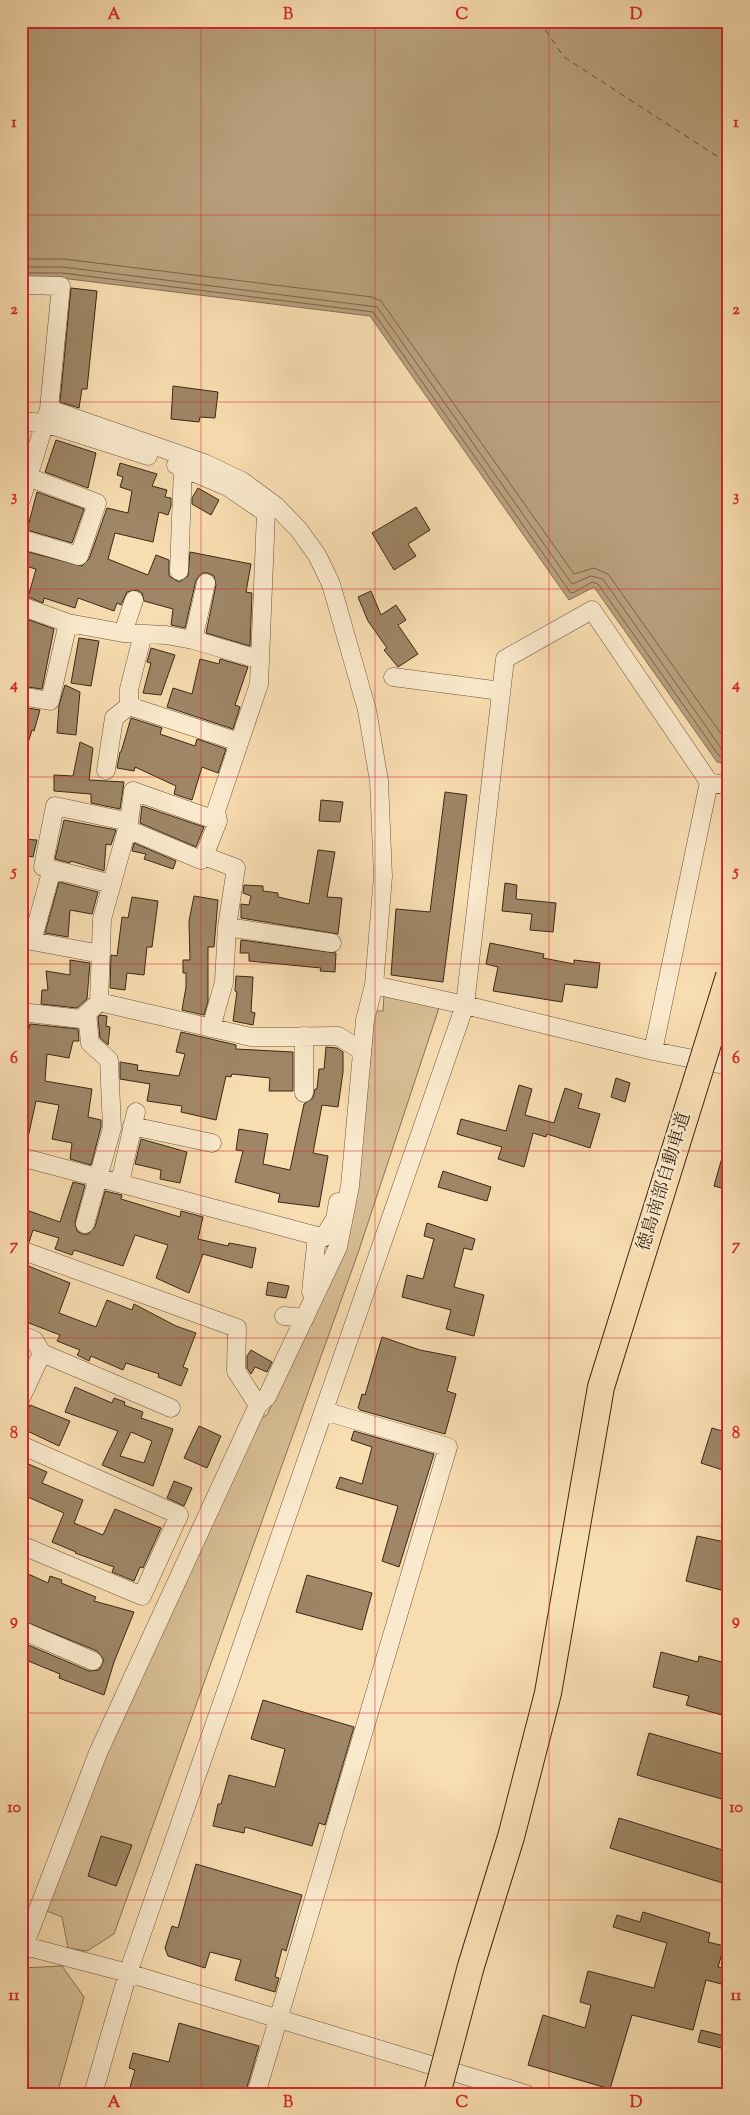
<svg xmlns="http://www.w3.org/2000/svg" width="750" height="2115" font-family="'Sorts Mill Goudy','Noto Serif JP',serif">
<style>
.green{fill:#d8be96;stroke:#8a7256}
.water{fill:#b89f7c;stroke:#876f53}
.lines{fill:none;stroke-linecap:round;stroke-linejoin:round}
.shore{stroke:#7a6348;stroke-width:1}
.ferry{stroke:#624b34;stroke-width:1;stroke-dasharray:6 5;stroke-linecap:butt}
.building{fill:#9e8666;stroke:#3d2715;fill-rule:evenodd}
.minor-casing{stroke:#6c543c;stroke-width:19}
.minor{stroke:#fae9cc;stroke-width:18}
.highway-bridge-casing{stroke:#3d2715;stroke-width:28;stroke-linecap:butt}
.highway-bridge{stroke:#f8ddb1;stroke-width:26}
.grid{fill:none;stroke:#d62828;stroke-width:1;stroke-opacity:0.55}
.labels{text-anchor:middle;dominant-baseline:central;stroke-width:4.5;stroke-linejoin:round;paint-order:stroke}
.street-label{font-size:18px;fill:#3d2715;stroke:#fae9cc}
.neatline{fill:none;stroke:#d62828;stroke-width:2}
.grid-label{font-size:16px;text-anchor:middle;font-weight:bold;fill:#d62828}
</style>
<rect width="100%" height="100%" fill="#f8ddb1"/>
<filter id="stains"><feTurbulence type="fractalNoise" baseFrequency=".004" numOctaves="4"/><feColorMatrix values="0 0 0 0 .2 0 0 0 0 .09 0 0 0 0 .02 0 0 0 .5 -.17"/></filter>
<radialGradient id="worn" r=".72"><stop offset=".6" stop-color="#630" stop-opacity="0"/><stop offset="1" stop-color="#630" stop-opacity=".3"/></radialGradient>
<!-- green -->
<path class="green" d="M384,994L439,1008L358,1253L114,1934L87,1951L68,1948L62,1917L44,1910L103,1758L258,1419L267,1415L346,1240L372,1011H383Z
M62,1966L84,1997L57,2094H21V1968Z"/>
<!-- water -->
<path class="water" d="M21,21H729V764L717,762L594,587L569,600L370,316L61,278H21Z"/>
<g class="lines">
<!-- shore -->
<path class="shore" d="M21,259H64L372,297L381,301L574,574L594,568L608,574L729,745
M21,267H63L377,307L572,584L591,576L603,579L723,751L729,753
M21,273H62L373,312L570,592L573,593L592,582L598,584L720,757L729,759"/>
<!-- ferry -->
<path class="ferry" d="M539,21L564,57L729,164"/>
</g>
<!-- building -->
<path class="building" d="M71,288L97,291L87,389H82L79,408L60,402Z
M173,386L218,392L215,418L200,417L199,422L171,419Z
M56,440L96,453L88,488L45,472Z
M120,463L157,474L152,486L167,490L165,497L171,498V506L168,515L159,512L153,542L115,533L108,559L148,575L156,555L169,560V576L179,582L188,576L190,552L251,564L246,592L252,593L250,646L206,633L216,585L214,576L208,573H202L196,580L185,628L171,625L173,609L144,601L142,593L137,590L127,592L121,605L117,603L114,611L78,598L75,608L44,598L43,603L28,597L36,569L21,565V550L82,566L89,559L107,508L128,513L132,491L120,487L123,477L117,475Z
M198,488L219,500L211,515L192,504V498Z
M37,492L84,509L72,543L27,530Z
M416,507L430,530L408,544L416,556L394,570L372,533Z
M371,591L381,615L396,605L406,620L398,625L418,654L398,667L384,650L387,648L368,621L358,597Z
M21,617L54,629L42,689L21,686Z
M79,638L99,641L91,686L71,683Z
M151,648L175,655L161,695L143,693L151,663L147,662Z
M200,659L219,664L220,659L248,667L235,705L240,707L233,729L167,707L173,688L192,694Z
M65,685L80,692L76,735L57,733L59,705Z
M21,707L40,710L34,731L32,730L24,756L21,755Z
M131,718L162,728L160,734L195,746L197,739L226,749L218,773L202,767L192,800L174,794L176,786L135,767L134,771L117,768L120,752H121Z
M80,742L93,748L89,780L124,782L120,809L91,803V794L54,791V775L73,776Z
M445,792L467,795L443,982L391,975L396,909L430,912Z
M321,800L343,802L340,822L319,821Z
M142,806L204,827L196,847L140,823Z
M64,820L116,830L111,845L106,844L104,871L71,861L70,863L55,859Z
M21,839L37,840L33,857L21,855Z
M134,843L176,861L173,869L144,859L146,854L132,851Z
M318,850L335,852L327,897L342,898L338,934L241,918V904L249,905L251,896L243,893L244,885L263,886V891L278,893V897L309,904Z
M59,882L98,892L92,914L70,910L68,937L45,933Z
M505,883L517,885L516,899L556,903L553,932L530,930L532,914L502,911Z
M194,896L218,900L214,947H208V1001L204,1015L182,1010L186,987V973H183V960H190L189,921Z
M132,897L158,901L152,947H147L144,975L127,973L125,990L110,988L111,955L117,956L122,917L128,918Z
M241,940L336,953L335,972L320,971L321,968L249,961V953H240Z
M490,943L544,954L543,958L574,964V960L600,963L597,988L565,984L562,1002L493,991L498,967L486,964Z
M70,960L90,963L87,999L77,1008L41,1004L42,990H48L46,971L70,975Z
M236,976L253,977L251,1012L255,1013L253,1025L233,1021L237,992L235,991Z
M100,1015L107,1016L106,1026L110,1027L108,1045L100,1038L98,1017Z
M30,1024L78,1029L79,1041H73L69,1058L47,1054L45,1081L92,1089L88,1117L101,1120V1127L91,1165L70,1159L72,1143L52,1139L59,1105L36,1101L27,1142H21V1053L22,1047H25Z
M181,1032L236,1045V1049L293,1052V1091H269L270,1078L232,1074L231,1077L226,1076L216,1120L181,1112L182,1106L147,1101L150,1084L120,1079V1062L138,1065L137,1070L179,1076L185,1054L176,1052Z
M326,1047L337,1048L343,1052V1072L338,1107L322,1105L313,1153L328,1156L319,1207L278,1202L280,1194L235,1182L243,1151L236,1150L239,1129L268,1134L263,1164L290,1170L304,1104L313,1098L315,1089H317L319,1069H324Z
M616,1078L630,1083L625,1102L611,1097Z
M519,1085L532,1089L525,1115L554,1123L565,1088L582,1094L578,1108L600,1114L590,1148L547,1134L546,1137L533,1133L524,1167L498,1159L502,1147L457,1134L461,1119L506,1131Z
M141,1139L187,1152L180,1183L160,1179L161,1170L135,1164Z
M725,1147H729V1190L714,1186Z
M443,1171L491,1187L487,1201L438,1187Z
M73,1182L85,1185L75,1222L77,1231L82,1234H88L95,1227L105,1191L122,1195L121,1199L180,1217L181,1211L203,1217L198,1239L228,1246L229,1243L256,1248L252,1268L203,1254L189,1293L156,1278L168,1245L135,1235L123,1266L74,1250L72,1255L55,1249L59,1238L33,1230L29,1242L21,1240V1211L28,1214L29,1211L60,1222Z
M427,1223L475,1239L472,1250L464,1248L454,1287L484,1295L474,1336L446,1329L451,1310L402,1297L407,1275L423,1279L434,1239L424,1236Z
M21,1263L70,1283L59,1313L96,1327L107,1300L132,1310L134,1304L176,1326L196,1333L183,1367L188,1369L181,1386L158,1377L159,1374L126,1363L123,1370L91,1356L89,1361L77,1355L80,1350L57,1341L60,1335L21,1320Z
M268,1282L289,1286L286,1298L266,1295Z
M382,1337L420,1350L456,1357L447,1391L456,1394L445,1434L360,1410L358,1408L362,1394L365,1395Z
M251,1350L272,1362L267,1372L255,1367L251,1374L247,1368V1356Z
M75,1387L112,1403L114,1398L125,1402L124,1405L143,1412L141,1418L173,1429L153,1486L102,1465L118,1431L65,1412ZM131,1432L152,1441L144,1463L120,1456Z
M30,1405L70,1421L59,1446L21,1428Z
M199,1426L221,1436L207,1468L184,1458Z
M712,1428L729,1433V1472L701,1463Z
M354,1431L434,1454L399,1567L382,1561L398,1506L336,1488L340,1477L362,1484L372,1447L351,1440Z
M26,1463L47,1472L42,1483L83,1500L74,1523L103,1535L115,1509L161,1528L143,1568L140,1567L134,1581L112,1572L114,1567L75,1553L76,1552L52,1542L64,1513L21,1494V1474Z
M174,1481L192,1488L184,1506L167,1498Z
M697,1536L729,1543V1592L686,1581Z
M26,1573L48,1583L50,1576L62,1580L61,1583L96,1597L94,1601L134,1612L114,1662L104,1695L59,1678L60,1674L21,1658V1642L89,1671L99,1670L104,1660L97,1651L21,1620V1583Z
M307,1575L372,1593L362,1630L296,1612Z
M661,1652L698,1662L699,1656L729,1664V1717L686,1705L689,1696L653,1687Z
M263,1700L354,1727L325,1825L319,1823L312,1846L245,1827L244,1833L213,1826L218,1804H221L229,1775L275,1787L285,1749L251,1739Z
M649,1733L729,1756V1801L637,1775Z
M619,1818L729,1852V1885L610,1848Z
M101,1836L132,1845L116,1886L88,1876Z
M196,1864L302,1895L286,1951L282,1949L275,1977L279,1978L275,1992L235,1980L241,1960L210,1952L205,1968L168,1956L165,1948L172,1926L178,1928Z
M643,1912L710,1933L708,1942L724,1946L718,1967L729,1970V1986L706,1980L693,2030L632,2015L610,2089L528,2065L543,2015L585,2028L591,2005L580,2002L588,1971L654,1988L667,1943L613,1927L617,1915L640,1922Z
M179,2023L259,2046L245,2094H128L135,2070L129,2068L133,2053L169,2062Z
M701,2030L729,2037V2050L698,2042Z"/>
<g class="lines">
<!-- minor casing -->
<g class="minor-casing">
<path id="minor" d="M21,285L61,286L49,409L21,500
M21,421L44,423L148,456
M176,465L228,487L266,513L259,684L216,811L218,821L204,856L236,868L227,927L224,982L211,1028
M21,539L79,556L97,503L28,477
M179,571L183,467
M21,606L68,623L123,633L166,635L193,640L258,659
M123,633L134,600
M193,640L206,583
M393,677L501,691
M21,696L50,701L68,623
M129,706V689L143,634
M106,770L114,718L129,706L239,742
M127,829L201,860L204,856
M112,884L43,867L55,806L129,822
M227,927L332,943
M21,939L101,954
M32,941L52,869
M374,985L465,1005L505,659L592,610L709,782L729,786
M99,1002L251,1037L338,1036L362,1051
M21,1012L81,1019L99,1002L102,919L129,822L133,791L218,821
M304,1036V1093
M653,1051L709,782
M132,1126L212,1143
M21,1157L317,1236L311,1292
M120,1182L136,1112
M85,1224L112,1128L109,1060L90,1043L87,1013
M323,1238L335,1219L338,1202
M21,1250L237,1328L236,1371L258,1405
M284,1316L305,1318
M21,1335L34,1340L42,1353L171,1408
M21,1398L42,1353
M21,1445L179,1515L142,1596L21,1545
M21,1630L93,1661
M21,1945L128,1973L526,2094
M21,1954L98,1753L258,1405L267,1397L338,1247L350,1186L365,1020L374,985L383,876L379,781L367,710L331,584L317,555L299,530L276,506L242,481L204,463L49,409
M93,2094L128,1973L465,1005L653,1051L729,1066
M256,2094L448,1447L324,1411"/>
</g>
<!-- minor -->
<use href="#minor" class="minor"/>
<!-- highway-bridge casing -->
<g class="highway-bridge-casing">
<path id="highway-bridge" d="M437,2094L471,1966L511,1837L548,1693L601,1387L729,976"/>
</g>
<!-- highway-bridge -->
<use href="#highway-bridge" class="highway-bridge"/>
</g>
<!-- grid -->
<path class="grid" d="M201,21V2094M375,21V2094M549,21V2094M21,215H729M21,402H729M21,589H729M21,777H729M21,964H729M21,1151H729M21,1338H729M21,1526H729M21,1713H729M21,1900H729"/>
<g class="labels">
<!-- street labels -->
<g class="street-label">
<text transform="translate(665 1182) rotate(-73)">徳島南部自動車道</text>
</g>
</g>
<!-- margin -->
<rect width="750" height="2115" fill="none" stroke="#f8ddb1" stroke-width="55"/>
<rect x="28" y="28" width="694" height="2060" class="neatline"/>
<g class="grid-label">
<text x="114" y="19">A</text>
<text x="288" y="19">B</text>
<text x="462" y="19">C</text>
<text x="636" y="19">D</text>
<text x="14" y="127">1</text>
<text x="736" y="127">1</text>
<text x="14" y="314">2</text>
<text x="736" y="314">2</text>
<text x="14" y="501">3</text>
<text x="736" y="501">3</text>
<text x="14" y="689">4</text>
<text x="736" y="689">4</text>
<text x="14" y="876">5</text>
<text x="736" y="876">5</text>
<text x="14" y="1063">6</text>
<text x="736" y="1063">6</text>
<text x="14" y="1250">7</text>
<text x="736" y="1250">7</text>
<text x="14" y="1438">8</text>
<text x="736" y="1438">8</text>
<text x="14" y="1625">9</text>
<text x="736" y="1625">9</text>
<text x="14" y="1812">10</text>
<text x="736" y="1812">10</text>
<text x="14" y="2000">11</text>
<text x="736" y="2000">11</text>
<text x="114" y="2107">A</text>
<text x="288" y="2107">B</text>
<text x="462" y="2107">C</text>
<text x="636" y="2107">D</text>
</g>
<rect width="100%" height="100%" filter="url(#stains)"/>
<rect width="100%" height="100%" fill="url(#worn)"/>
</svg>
